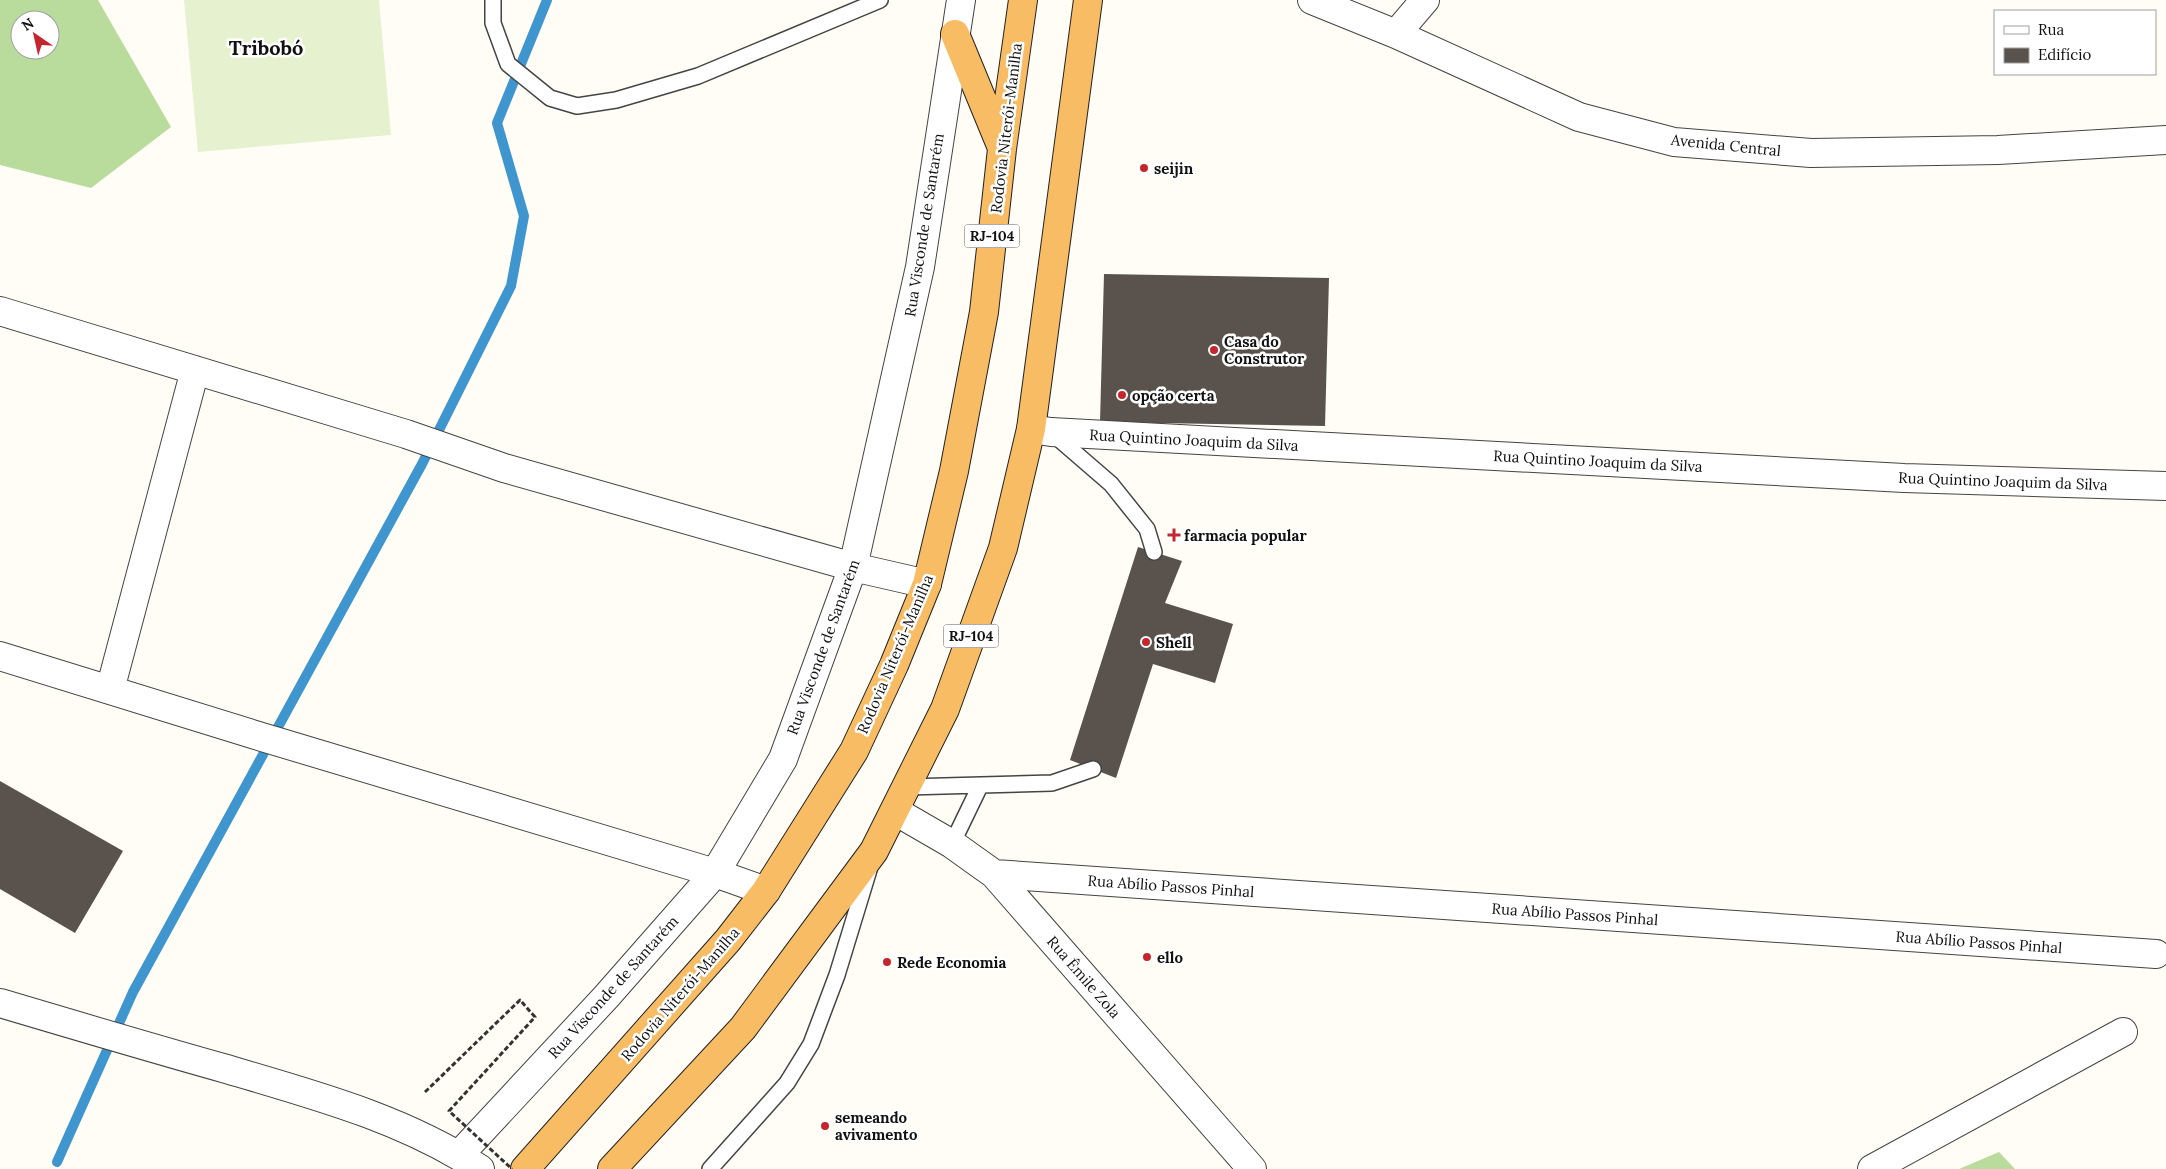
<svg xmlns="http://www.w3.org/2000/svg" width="2166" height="1169" font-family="Lora,serif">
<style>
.forest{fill:#b9dc9c;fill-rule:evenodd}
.pitch{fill:#e6f2cf}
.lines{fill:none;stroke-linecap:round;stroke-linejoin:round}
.stream{stroke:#3f96cf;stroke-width:10}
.building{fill:#5a524d}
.service-casing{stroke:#444;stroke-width:18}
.minor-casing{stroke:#444;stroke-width:30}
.trunk-casing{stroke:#222;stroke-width:30}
.service{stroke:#fff;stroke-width:15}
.minor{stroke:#fff;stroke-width:28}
.trunk{stroke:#f7bc64;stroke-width:28}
.path-bridge{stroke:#333;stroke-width:3;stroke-dasharray:5 2.5;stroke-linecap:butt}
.poi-dot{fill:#c4262e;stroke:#fff;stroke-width:2}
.labels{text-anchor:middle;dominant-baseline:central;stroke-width:5;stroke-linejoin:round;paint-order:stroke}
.shield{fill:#fff;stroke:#585858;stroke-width:1}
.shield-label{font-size:14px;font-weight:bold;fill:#111}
.street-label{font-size:15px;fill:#111;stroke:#fff}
.poi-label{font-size:15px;font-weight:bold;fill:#111;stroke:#fff;text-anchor:start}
.district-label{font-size:20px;font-weight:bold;fill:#111;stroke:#fff}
</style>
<rect width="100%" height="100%" fill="#fffdf5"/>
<!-- forest -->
<path class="forest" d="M0,0H98L171,127L91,188L0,165ZM20,20H50V50H20Z
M1999,1152L2015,1169H1959Z"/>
<!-- pitch -->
<path class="pitch" d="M184,0H379L391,135L198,152Z"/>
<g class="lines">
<!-- stream -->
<path class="stream" d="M57,1162L133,992L422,464L511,286L524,216L497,123L547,0"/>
</g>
<!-- building -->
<path class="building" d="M1104,274L1329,278L1325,426L1100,422Z
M1138,547L1182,561L1165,603L1233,624L1215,683L1153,664L1116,778L1070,760Z
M0,781L123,851L75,933L0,889Z"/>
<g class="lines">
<!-- service casing -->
<g class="service-casing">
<path id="service" d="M493,0V23L508,64L550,98L577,106L616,100L698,76L880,0
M1052,433L1111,484L1147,529L1154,552
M907,787L1052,783L1093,769
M952,844L980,786
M710,1169L787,1083L811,1044L837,975L869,870"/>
</g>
<!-- minor casing -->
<g class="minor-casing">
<path id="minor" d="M1312,0L1396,34L1579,117L1674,142L1811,153L1998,150L2166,140
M1396,34L1425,0
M0,311L406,434L504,468L853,567L927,584
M1031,429L1051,432L1904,478L2166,486
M0,656L252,734L715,873L766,891
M110,690L195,370
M895,811L952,844L994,874L1252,1169
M994,874L2156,954
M0,1003C74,1025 148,1047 223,1068C311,1094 403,1118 480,1169
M459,1155L606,997L715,873L783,759L853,567L920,267L961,0
M1872,1169L2123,1032"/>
</g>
<!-- trunk casing -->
<g class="trunk-casing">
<path id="trunk" d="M955,34L1002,148
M525,1169L728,940L766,891L854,751L894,665L927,584L954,471L984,312L1002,149L1023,0
M612,1169L743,1028L874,851L945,709L1003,548L1031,429L1088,0"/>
</g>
<!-- service -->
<use href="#service" class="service"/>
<!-- minor -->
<use href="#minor" class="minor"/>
<!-- trunk -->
<use href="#trunk" class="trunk"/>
<!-- path-bridge -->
<path class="path-bridge" d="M425,1092L520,1000L535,1017L449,1111L512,1169"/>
</g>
<!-- markers -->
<g class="poi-dot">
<circle cx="1144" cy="168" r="5"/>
<circle cx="1214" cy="350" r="5"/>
<circle cx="1122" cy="395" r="5"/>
<path d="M1171.5 527.5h5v5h5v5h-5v5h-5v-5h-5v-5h5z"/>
<circle cx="1146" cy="642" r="5"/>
<circle cx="1147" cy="957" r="5"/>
<circle cx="887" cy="962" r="5"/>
<circle cx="825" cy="1126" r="5"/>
</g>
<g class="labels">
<!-- shield labels -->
<g class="shield">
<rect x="964.5" y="224.5" width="55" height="23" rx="4"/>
<rect x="943.5" y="624.5" width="55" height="23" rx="4"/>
</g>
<g class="shield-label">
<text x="992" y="236">RJ-104</text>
<text x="971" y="636">RJ-104</text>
</g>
<!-- street labels -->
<g class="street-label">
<text transform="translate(1006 128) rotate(-83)">Rodovia Niterói-Manilha</text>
<text transform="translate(1726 145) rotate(6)">Avenida Central</text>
<text transform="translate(924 225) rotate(-81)">Rua Visconde de Santarém</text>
<text transform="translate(1194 440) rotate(3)">Rua Quintino Joaquim da Silva</text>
<text transform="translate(1598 461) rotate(3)">Rua Quintino Joaquim da Silva</text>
<text transform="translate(2003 481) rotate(2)">Rua Quintino Joaquim da Silva</text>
<text transform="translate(823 647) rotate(-70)">Rua Visconde de Santarém</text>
<text transform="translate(895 654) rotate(-67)">Rodovia Niterói-Manilha</text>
<text transform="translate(1171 886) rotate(4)">Rua Abílio Passos Pinhal</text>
<text transform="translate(1575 914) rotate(4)">Rua Abílio Passos Pinhal</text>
<text transform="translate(1979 942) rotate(4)">Rua Abílio Passos Pinhal</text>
<text transform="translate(1084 977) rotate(49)">Rua Êmile Zola</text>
<text transform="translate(613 987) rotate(-48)">Rua Visconde de Santarém</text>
<text transform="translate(680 994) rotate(-49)">Rodovia Niterói-Manilha</text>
</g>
<!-- poi labels -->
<g class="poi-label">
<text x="1154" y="168">seijin</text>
<text x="1224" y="341">Casa do<tspan x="1224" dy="17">Construtor</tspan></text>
<text x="1132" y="395">opção certa</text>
<text x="1184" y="535">farmacia popular</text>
<text x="1156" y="642">Shell</text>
<text x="1157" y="957">ello</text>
<text x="897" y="962">Rede Economia</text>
<text x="835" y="1117">semeando<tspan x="835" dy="17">avivamento</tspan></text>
</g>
<!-- district labels -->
<g class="district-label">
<text x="266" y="47">Tribobó</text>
</g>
</g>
<!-- legend -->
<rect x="1994" y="10" width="162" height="65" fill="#ffffff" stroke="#a0a0a0"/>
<rect x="2004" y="26" width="25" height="8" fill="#ffffff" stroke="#a0a0a0"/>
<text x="2038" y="35" font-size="15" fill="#111111">Rua</text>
<rect x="2004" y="48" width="25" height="15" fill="#5a524d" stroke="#a0a0a0"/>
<text x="2038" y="60" font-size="15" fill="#111111">Edifício</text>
<!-- north arrow -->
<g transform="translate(35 35) rotate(326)"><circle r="24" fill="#ffffff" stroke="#a0a0a0"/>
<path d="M0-4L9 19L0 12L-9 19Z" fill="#c4262e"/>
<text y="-8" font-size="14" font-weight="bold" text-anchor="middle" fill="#111111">N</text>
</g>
</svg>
